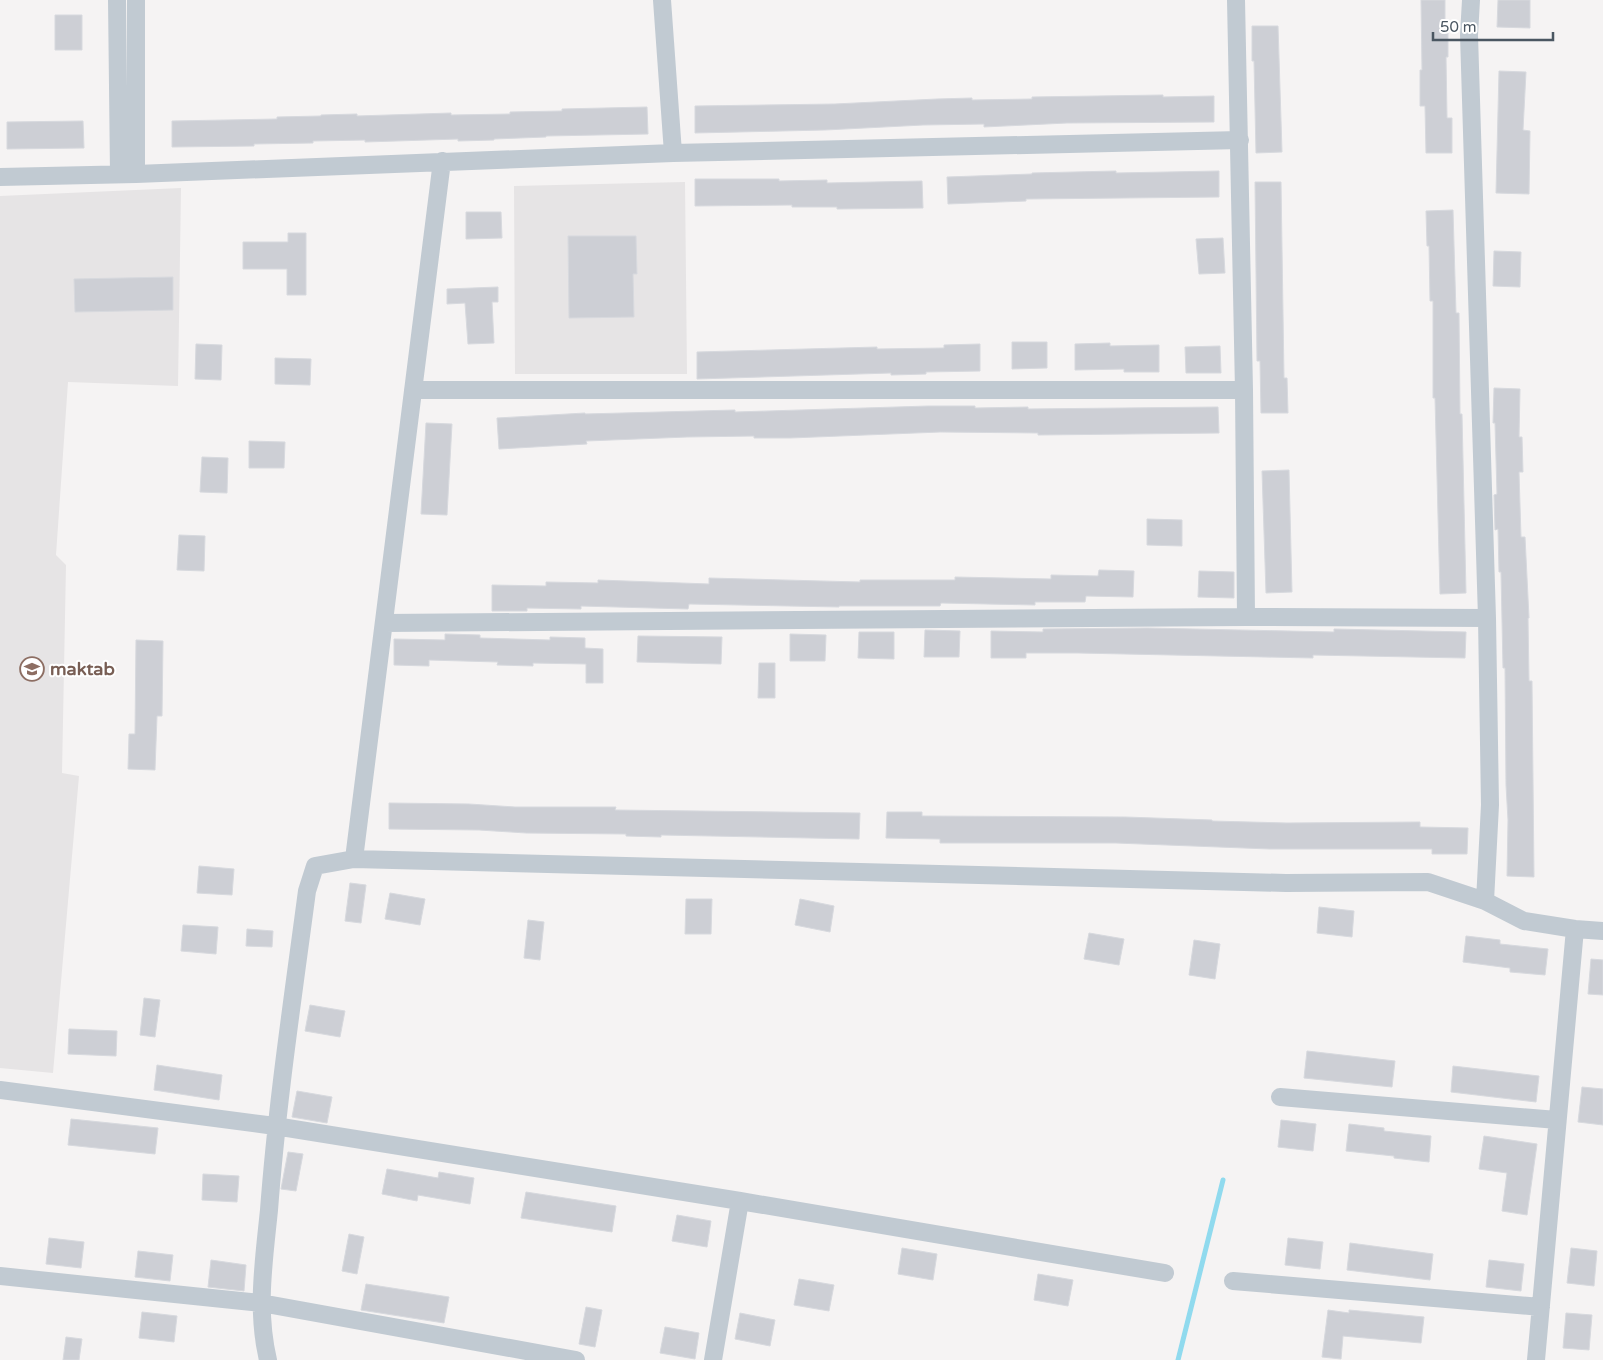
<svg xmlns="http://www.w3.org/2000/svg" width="1603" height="1360" font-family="'Varela Round',sans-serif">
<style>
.education{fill:#e6e4e5}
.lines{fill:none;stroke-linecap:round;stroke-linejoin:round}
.stream{stroke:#90daee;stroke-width:5}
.building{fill:#cdcfd5;stroke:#d7d9de}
.minor{stroke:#c1cad2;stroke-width:18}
.labels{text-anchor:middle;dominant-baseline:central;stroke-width:4;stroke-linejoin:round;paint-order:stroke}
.education-label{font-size:18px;font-weight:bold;fill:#785e54;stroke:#fff;text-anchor:start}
</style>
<rect width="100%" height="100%" fill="#f5f3f3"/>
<!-- education -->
<path class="education" d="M685,182L687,374H515L514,186Z
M181,188L178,386L68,382L56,555L66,565L62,773L79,776L53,1073L0,1068V196Z"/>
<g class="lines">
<!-- stream -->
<path class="stream" d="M1178,1360L1223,1180"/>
</g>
<!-- building -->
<path class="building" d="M1421,0H1445V22H1448V57H1446L1447,118H1452V153H1426L1425,106H1420V70H1422Z
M1498,0H1530V28L1497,27Z
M55,15H82V50H55Z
M1252,26H1278L1282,152L1256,153L1254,61H1252Z
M1499,71L1526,72L1523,130L1530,131L1529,194L1496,193Z
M1163,95V97L1214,96V122L1067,123L984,127V124L923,125L825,130L695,133V106L835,104L937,99L972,98V100L1032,99V97Z
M647,107L648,134L546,136V137L494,139V140L458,141V139L365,142V140L313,141V143L254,144V146L172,147V121L277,119V117L321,116V115L357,114V116L451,113V115L510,114V112L562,111V109Z
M83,121L84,148L7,149V122Z
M1116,171V173L1219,171V197L1026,199V201L948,204L947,177L1032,174V173Z
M695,179H779V181L827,180V183L922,181L923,208L837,209V207H792V205L695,206Z
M1255,182H1281L1284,378H1287L1288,413H1261L1260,361H1257Z
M1453,210L1456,313H1459L1460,414H1462L1466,593L1440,594L1435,398H1433V301H1430L1429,246H1427L1426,211Z
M466,212H501L502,238L466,239Z
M288,233H306V295H287V269H243V242H288Z
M568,236H636L637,274H633L634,317L569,318Z
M1223,238L1225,273L1199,274L1196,239Z
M1494,251L1521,252L1520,287L1493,286Z
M173,277V310L75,312L74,279Z
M498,287V302H492L494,343L468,344L465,303L447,304V289Z
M1012,342H1047V368L1012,369Z
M1110,343V346L1159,345V372H1124V369L1075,370V344Z
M196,344L222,345L221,380L195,379Z
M980,344V371L926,372V374L891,375V373L697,379V352L877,347V349L944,348V345Z
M1220,346L1221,373H1186L1185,347Z
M275,358L311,359L310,385L275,384Z
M1494,388L1520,389L1519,437H1522L1523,472H1519L1521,537H1525L1529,618H1528L1529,681H1532L1534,877L1507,876L1508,820L1506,785L1505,668H1503L1501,572H1499L1498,529L1495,530L1494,495L1497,494L1495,423H1493Z
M928,406H975V408L1028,407V409L1218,407L1219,433L1038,435V433L940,432L790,438H754V436L687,437L586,441L587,444L499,449L497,418L585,413V414L735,410V412Z
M426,423L452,424L447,515L421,514Z
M249,441L285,442L284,468H249Z
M202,457L228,458L227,493L200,492Z
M1289,470L1292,592L1266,593L1262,471Z
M1147,519L1182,520V546L1147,545Z
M179,535L205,536L204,571L177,570Z
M1099,570L1134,571L1133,597L1086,596L1085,602H1035V605L941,603L940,606H839V607L689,604L688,609L581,606V609L527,608V611H492V585L546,586V582L598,583V580L709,584V578L860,582V580H955V577L1051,579V575L1098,576Z
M1199,571L1234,572V598L1198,597Z
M1148,628L1334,632V629L1466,632L1465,658L1313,655V658L1078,653H1026V658H991V631L1043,632V629Z
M925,630L960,631L959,657H924Z
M859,632H894V659L858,658Z
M445,634L480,635V638L550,640V637L585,638V648L603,649V683H586V664L533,663V666L497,665L498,662L429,660V666L394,665V639L445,640Z
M790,634L826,635L825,661H790Z
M638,636L722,637L721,664L637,662Z
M136,640L163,641L162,716H157L155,770L128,769L129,734H135Z
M759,663H775V698H758Z
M389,803L469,804L515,807H616L615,810L860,813L859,839L661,835V837L626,836V834L526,833L479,830L389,829Z
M887,812H922V816L1125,817L1212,820V821L1287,823L1420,822V827L1468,828L1467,854H1432V849H1270L1116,843H940V839L886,838Z
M199,866L234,869L232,895L197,893Z
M350,883L366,885L361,923L345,921Z
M390,893L425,899L420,925L385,919Z
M686,899H712L711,934H685Z
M800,899L834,906L830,932L795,925Z
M1319,907L1354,911L1352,937L1317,933Z
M528,920L544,922L540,960L524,958Z
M183,925L218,927L216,954L181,951Z
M247,929L273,931L272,947L246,946Z
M1089,933L1124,939L1119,965L1084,959Z
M1466,936L1500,940V944L1548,949L1545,975L1510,972V968L1463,962Z
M1194,940L1220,944L1215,979L1189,975Z
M1591,959L1603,960V995L1588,994Z
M144,998L160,1000L155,1037L140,1035Z
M310,1005L345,1011L340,1037L305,1031Z
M69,1029L117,1031L116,1056L68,1054Z
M1307,1051L1395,1061L1392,1087L1304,1078Z
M157,1065L222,1075L219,1100L154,1090Z
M1453,1066L1539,1076L1536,1102L1451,1092Z
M1582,1087L1603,1089V1125L1578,1122Z
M297,1091L332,1097L327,1123L292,1117Z
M71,1119L158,1128L155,1154L68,1145Z
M1281,1120L1316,1124L1313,1151L1278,1147Z
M1349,1124L1384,1128V1131L1431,1136L1429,1162L1394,1158V1156L1346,1151Z
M1484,1136L1537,1144L1527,1215L1502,1211L1507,1173L1479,1169Z
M288,1152L303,1154L296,1191L281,1189Z
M387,1169L438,1178L439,1172L474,1178L470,1204L418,1195L417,1201L382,1194Z
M203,1174L239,1176L237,1202L202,1200Z
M526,1192L616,1206L612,1232L521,1218Z
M677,1215L711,1221L707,1247L672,1241Z
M349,1234L364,1237L357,1274L342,1271Z
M49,1238L84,1242L81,1268L46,1264Z
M1288,1238L1323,1242L1320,1269L1285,1265Z
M1350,1243L1433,1254L1430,1280L1347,1270Z
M902,1248L937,1254L933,1280L898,1274Z
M1571,1248L1597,1251L1594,1286L1567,1283Z
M138,1251L173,1255L170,1281L135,1277Z
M211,1260L246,1265L244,1291L208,1287Z
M1489,1260L1524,1264L1521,1291L1486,1287Z
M1038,1274L1073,1280L1068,1306L1034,1300Z
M799,1279L834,1285L829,1311L794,1305Z
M366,1284L449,1297L444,1323L361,1310Z
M586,1307L602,1310L595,1347L579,1344Z
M1328,1310L1349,1313V1310L1424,1317L1421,1343L1343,1336L1341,1359L1322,1357Z
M142,1312L177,1316L174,1342L139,1338Z
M740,1313L775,1320L770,1346L735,1339Z
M1566,1313L1592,1315L1589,1350L1563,1348Z
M665,1327L699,1333L695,1359L660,1353Z
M66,1337L82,1339L79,1360H63Z"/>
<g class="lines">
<!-- minor -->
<path class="minor" d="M117,0L119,174
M662,0L673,153
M1236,0L1244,390L1246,617
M1471,0L1469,35L1487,618L1490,805L1485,901
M136,174V0
M0,177L136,174L673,153L1240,140
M413,390H1244
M384,623L1246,617L1487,618
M354,859L442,161
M0,1090L275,1126L740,1201L1165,1273
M1280,1097L1557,1120
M0,1276L261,1303L576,1360
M1233,1281L1541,1307
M268,1360C256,1310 264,1260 269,1210C277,1103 293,997 307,891L315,866L354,859L1286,883L1428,882L1485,901L1524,921L1575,929L1603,931
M713,1360L740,1201
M1536,1360L1575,929"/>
</g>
<!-- icons -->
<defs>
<g id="school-ring" transform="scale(1.25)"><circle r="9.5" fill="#fff" stroke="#8d6e63" stroke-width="1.5"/><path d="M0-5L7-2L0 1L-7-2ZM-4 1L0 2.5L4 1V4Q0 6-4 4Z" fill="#8d6e63"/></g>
</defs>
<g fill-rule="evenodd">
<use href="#school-ring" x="32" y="669"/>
</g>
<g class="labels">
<!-- education labels -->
<g class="education-label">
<text x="50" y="669">maktab</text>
</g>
</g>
<!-- scale -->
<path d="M1433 32v8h120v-8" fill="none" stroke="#4a5661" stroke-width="2.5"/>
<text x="1440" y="32" font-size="15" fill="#4a5661" stroke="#ffffff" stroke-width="4" paint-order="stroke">50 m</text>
</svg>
